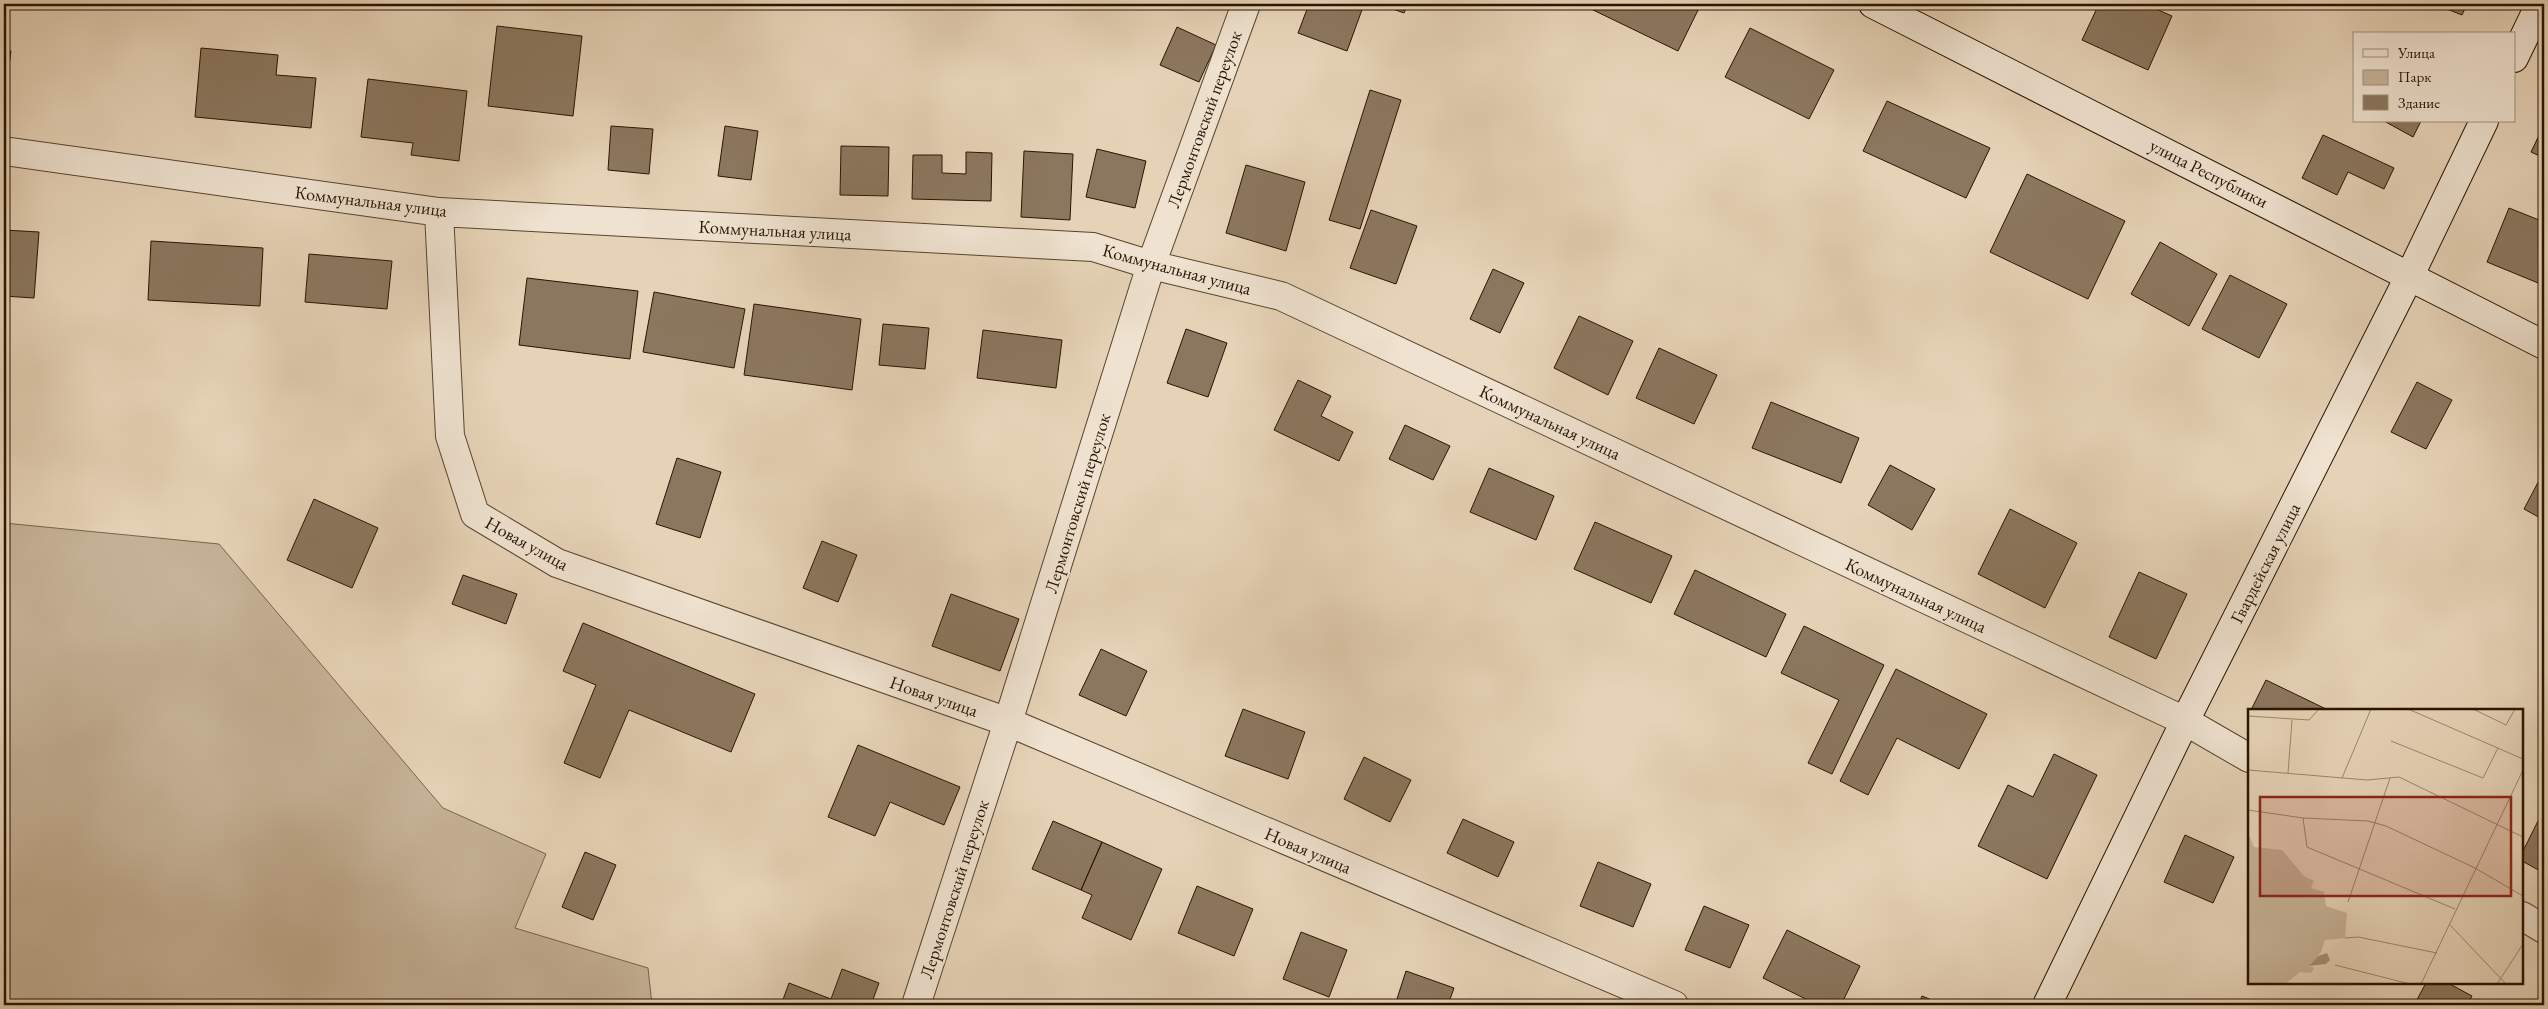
<svg xmlns="http://www.w3.org/2000/svg" width="2548" height="1009" font-family="'EB Garamond',serif">
<style>
.green{fill:#c6b398;stroke:#77644c}
.building{fill:#8b775f;stroke:#281400}
.lines{fill:none;stroke-linecap:round;stroke-linejoin:round}
.minor-casing{stroke:#58442e;stroke-width:30}
.secondary-casing{stroke:#281400;stroke-width:30}
.minor{stroke:#efe2d0;stroke-width:28}
.secondary{stroke:#efe2d0;stroke-width:28}
.labels{text-anchor:middle;dominant-baseline:central;stroke-width:4.5;stroke-linejoin:round;paint-order:stroke}
.street-label{font-size:18px;fill:#281400;stroke:#efe2d0}
.inset-road{fill:none;stroke:#9a876e;stroke-width:1}
.view{fill:#8f2418;fill-opacity:0.15;stroke:#8f2418;stroke-width:2.5}
.inset-edge{fill:none;stroke:#281400;stroke-width:2.5}
</style>
<rect width="100%" height="100%" fill="#e6d3b7"/>
<filter id="stains"><feTurbulence type="fractalNoise" baseFrequency=".004" numOctaves="4"/><feColorMatrix values="0 0 0 0 .2 0 0 0 0 .09 0 0 0 0 .02 0 0 0 .5 -.17"/></filter>
<radialGradient id="worn" r=".72"><stop offset=".6" stop-color="#630" stop-opacity="0"/><stop offset="1" stop-color="#630" stop-opacity=".3"/></radialGradient>
<!-- green -->
<path class="green" d="M4,523L219,544L443,808L546,854L515,928L648,968L652,1005H4Z"/>
<!-- building -->
<path class="building" d="M1309,4H1354L1363,7L1347,51L1298,33Z
M1379,4H1408L1404,13Z
M1591,4H1701L1678,51L1589,8Z
M2099,4H2145L2172,16L2148,70L2082,40Z
M2434,4H2467L2462,15Z
M497,26L582,36L573,116L488,106Z
M1177,27L1216,45L1199,82L1160,65Z
M1750,28L1834,70L1809,119L1725,77Z
M201,48L278,55L276,75L316,78L311,128L195,117Z
M4,51H11L5,96H4Z
M368,79L467,91L459,161L411,155L413,143L361,137Z
M1370,90L1401,100L1360,229L1329,220Z
M1887,101L1990,148L1966,198L1863,151Z
M2384,121H2421L2413,137Z
M2544,125V158L2531,152Z
M611,126L653,129L649,174L608,170Z
M725,126L758,131L751,180L718,176Z
M2323,135L2394,168L2384,189L2348,172L2337,195L2302,178Z
M841,146L889,147L888,196L840,195Z
M1097,149L1146,161L1135,208L1086,197Z
M1024,151L1073,154L1070,220L1021,217Z
M966,152L992,153L991,201L912,199L913,155H942V173L966,174Z
M1246,165L1305,182L1286,251L1226,233Z
M2027,174L2125,221L2088,299L1990,252Z
M2509,208L2544,222L2543,285L2487,262Z
M1371,210L1417,226L1396,284L1350,268Z
M4,230L39,232L34,298L4,296Z
M151,241L263,248L260,306L148,300Z
M2160,242L2217,274L2189,326L2131,294Z
M309,254L392,261L387,309L305,302Z
M1493,269L1524,283L1500,333L1470,319Z
M2230,275L2287,304L2259,358L2202,329Z
M527,278L638,291L630,359L519,345Z
M654,292L745,309L734,368L643,352Z
M754,304L861,319L852,390L744,375Z
M1579,316L1633,341L1608,395L1554,368Z
M883,324L929,328L925,369L879,365Z
M1186,329L1227,343L1208,397L1167,383Z
M983,330L1062,340L1056,388L977,378Z
M1659,348L1717,375L1694,424L1636,398Z
M1298,380L1331,396L1321,416L1353,432L1339,461L1274,430Z
M2417,382L2452,400L2426,449L2391,432Z
M1771,402L1859,438L1841,483L1752,448Z
M1405,425L1450,446L1433,480L1389,459Z
M677,458L721,472L700,538L656,524Z
M1890,465L1935,489L1912,530L1868,505Z
M1489,468L1554,496L1536,540L1470,512Z
M2544,471V520L2524,509Z
M314,499L378,528L352,588L287,560Z
M2010,509L2077,543L2045,608L1978,574Z
M1595,522L1672,556L1651,603L1574,569Z
M822,541L857,555L838,602L803,588Z
M1695,570L1786,614L1766,657L1674,614Z
M2139,572L2187,594L2156,659L2109,637Z
M463,575L517,594L506,624L452,604Z
M951,594L1019,619L1000,671L932,646Z
M583,623L755,694L731,752L629,710L600,778L564,763L596,685L563,671Z
M1804,626L1884,665L1832,774L1808,763L1839,700L1781,673Z
M1101,649L1147,671L1126,716L1079,695Z
M1896,669L1987,714L1959,769L1897,738L1868,795L1840,781Z
M2266,680L2326,709L2325,710H2251Z
M1243,709L1305,732L1288,779L1225,756Z
M858,745L960,787L944,825L890,802L875,836L828,817Z
M2054,754L2097,775L2047,879L1978,846L2008,785L2033,797Z
M1364,757L1411,780L1390,822L1344,799Z
M2541,815L2544,817V873L2522,861V853Z
M1463,819L1514,842L1498,877L1447,853Z
M1053,821L1102,842L1081,890L1032,869Z
M2185,835L2234,857L2213,903L2164,882Z
M1102,842L1162,869L1131,940L1082,918L1092,895L1081,890Z
M585,852L616,865L593,920L562,907Z
M1598,862L1651,884L1633,927L1580,906Z
M1197,886L1253,909L1234,956L1178,933Z
M1704,906L1749,925L1730,968L1685,950Z
M1787,930L1860,966L1841,1005H1818L1763,978Z
M1301,932L1347,950L1329,997L1283,979Z
M842,969L879,983L871,1005H781L789,983L831,999Z
M1406,971L1454,988L1448,1005H1395Z
M2426,983H2448L2472,996L2467,1005H2414Z
M1922,996L1944,1005H1918Z
M1471,999L1484,1005H1469Z"/>
<g class="lines">
<!-- minor casing -->
<g class="minor-casing">
<path id="minor" d="M4,151L439,212L1093,247L1151,265L1281,296L2185,721L2249,758
M439,212L450,436L475,514L557,563L1008,722L1674,1005
M2522,916L2544,929
M916,1005L1008,722L1151,265L1246,4"/>
</g>
<!-- secondary casing -->
<g class="secondary-casing">
<path id="secondary" d="M1873,4L2544,345
M2514,58L2540,4
M2047,1005L2185,721L2410,275L2484,121"/>
</g>
<!-- minor -->
<use href="#minor" class="minor"/>
<!-- secondary -->
<use href="#secondary" class="secondary"/>
</g>
<g class="labels">
<!-- street labels -->
<g class="street-label">
<text transform="translate(1204 119) rotate(-70)">Лермонтовский переулок</text>
<text transform="translate(2209 173) rotate(27)">улица Республики</text>
<text transform="translate(371 201) rotate(7)">Коммунальная улица</text>
<text transform="translate(775 230) rotate(3)">Коммунальная улица</text>
<text transform="translate(1177 269) rotate(15)">Коммунальная улица</text>
<text transform="translate(1550 422) rotate(25)">Коммунальная улица</text>
<text transform="translate(1077 503) rotate(-73)">Лермонтовский переулок</text>
<text transform="translate(527 543) rotate(29)">Новая улица</text>
<text transform="translate(2265 563) rotate(-63)">Гвардейская улица</text>
<text transform="translate(1916 595) rotate(25)">Коммунальная улица</text>
<text transform="translate(934 696) rotate(19)">Новая улица</text>
<text transform="translate(1308 850) rotate(23)">Новая улица</text>
<text transform="translate(954 889) rotate(-72)">Лермонтовский переулок</text>
</g>
</g>
<!-- overview -->
<g transform="translate(2248 709)">
<rect width="275" height="275" fill="#e6d3b7"/>
<path d="M0,124L6,138L34,141L56,167L66,172L63,179L76,183L78,197L99,204L97,229L77,231L73,243L61,257L66,259L63,264L52,263L37,275H0Z" fill="#c6b398"/>
<path d="M79,244L82,251L78,255L61,257L70,247Z" fill="#a59279"/>
<path class="inset-road" d="M160,0L275,50M225,0L258,16L267,0M0,7L61,11L71,0M143,32L235,69L250,39M0,61L119,71L151,68L275,128M40,64L44,11M94,69L123,0M0,101L55,109L120,112L138,117L227,159L275,187M55,109L59,138L207,200M100,193L142,69M202,216L258,275M97,229L110,228L189,244M87,256L162,275M173,275L275,61M249,275L275,235"/>
<path class="view" d="M12,88H263V187H12Z"/>
<rect width="275" height="275" class="inset-edge"/>
</g>
<!-- margin -->
<rect width="2548" height="1009" fill="none" stroke="#e6d3b7" stroke-width="20"/>
<rect x="5" y="5" width="2538" height="999" fill="none" stroke="#281400" stroke-width="2.5"/>
<rect x="10" y="10" width="2528" height="989" fill="none" stroke="#281400"/>
<!-- legend -->
<rect x="2353" y="32" width="162" height="90" fill="#efe2d0" stroke="#9f907d"/>
<rect x="2363" y="49" width="25" height="8" fill="#efe2d0" stroke="#9f907d"/>
<text x="2398" y="58" font-size="15" fill="#281400">Улица</text>
<rect x="2363" y="70" width="25" height="15" fill="#c6b398" stroke="#9f907d"/>
<text x="2398" y="82" font-size="15" fill="#281400">Парк</text>
<rect x="2363" y="95" width="25" height="15" fill="#8b775f" stroke="#9f907d"/>
<text x="2398" y="108" font-size="15" fill="#281400">Здание</text>
<rect width="100%" height="100%" filter="url(#stains)"/>
<rect width="100%" height="100%" fill="url(#worn)"/>
</svg>
